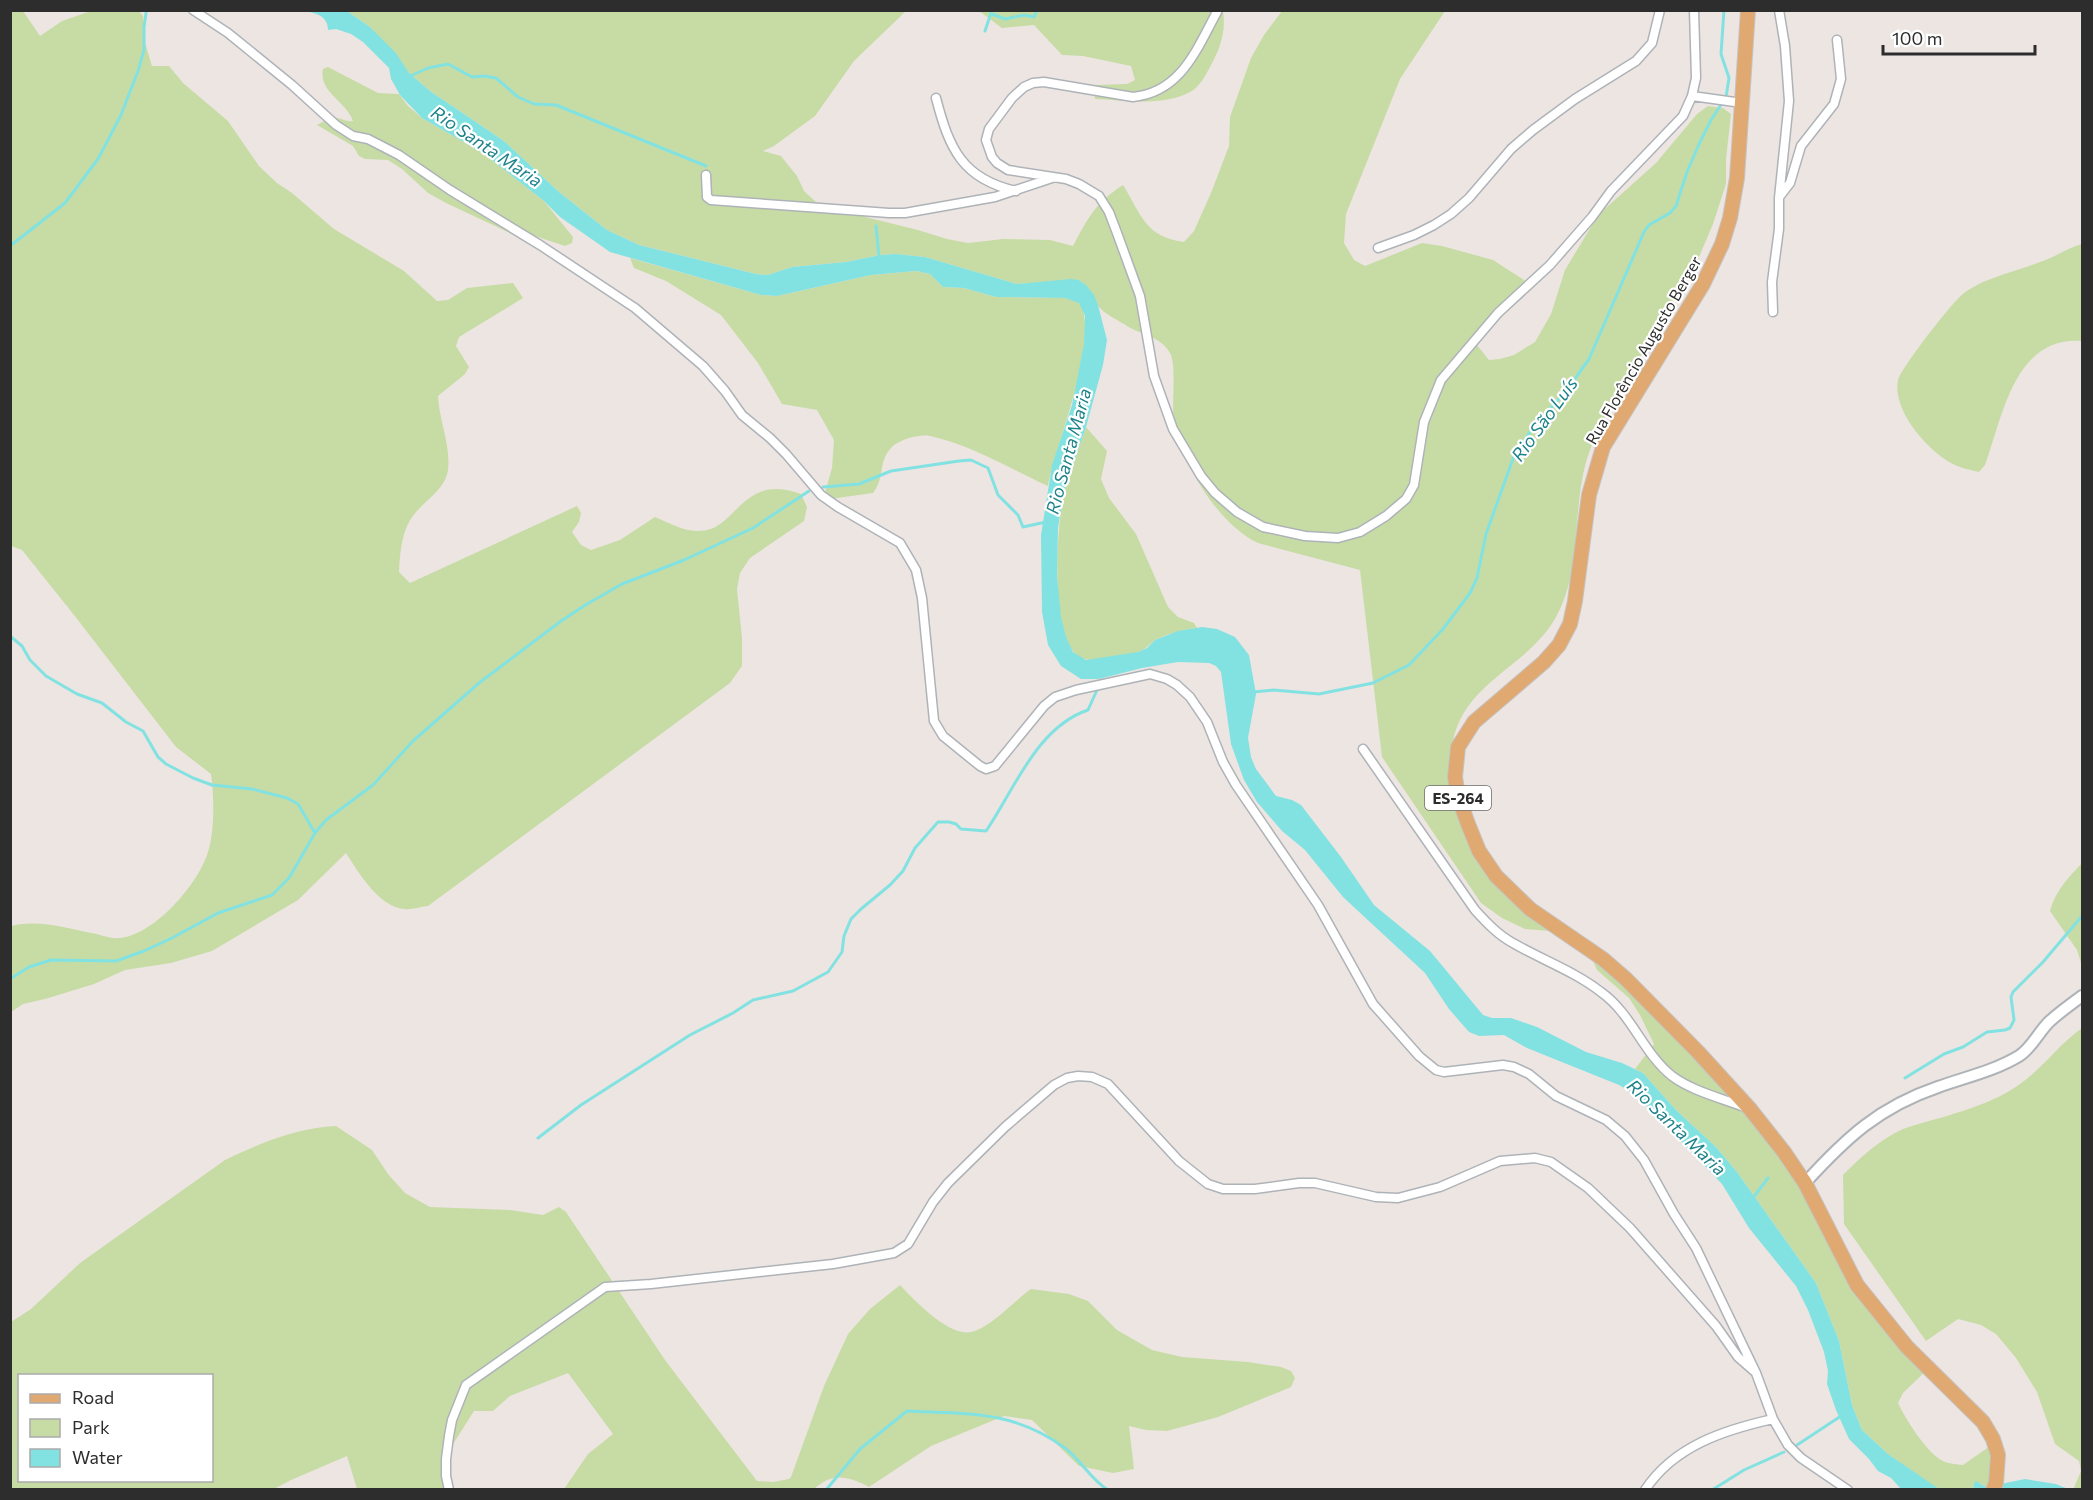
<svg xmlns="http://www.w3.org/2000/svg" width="2093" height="1500" font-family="Commissioner,sans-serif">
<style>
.green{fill:#c7dca5;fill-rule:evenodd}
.water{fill:#82e2e1}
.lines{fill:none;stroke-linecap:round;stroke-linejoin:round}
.stream{stroke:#82e2e1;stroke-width:3}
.minor-casing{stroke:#aeb3b8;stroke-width:11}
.tertiary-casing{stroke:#aeb3b8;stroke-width:14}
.primary-casing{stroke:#c4c4c4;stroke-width:16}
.minor{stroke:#fff;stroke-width:8}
.tertiary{stroke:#fff;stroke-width:10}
.primary{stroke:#e1a972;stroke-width:14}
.labels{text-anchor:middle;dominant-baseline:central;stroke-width:4.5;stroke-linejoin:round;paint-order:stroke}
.shield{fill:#fff;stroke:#6c6c6c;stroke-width:1.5}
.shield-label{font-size:15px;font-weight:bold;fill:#2d2d2d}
.street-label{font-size:16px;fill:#2d2d2d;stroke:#fff}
.water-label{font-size:18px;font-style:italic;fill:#1d828a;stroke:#fff}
</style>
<rect width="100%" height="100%" fill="#ede5e2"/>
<!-- green -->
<path class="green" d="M11,10L23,11L40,36L62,21L91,11H139L143,16L145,43L152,66H169L183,83L228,121L259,166L277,183L292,193L334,229L404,271L437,301L448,300L467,288L513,283L523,298L459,337L456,346L469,367L465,374L438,396C439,420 451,446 448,470C445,492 419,503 409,522C401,537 400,555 399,572L410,583L577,506L581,513L579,522L572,532L581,545L591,550L620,540L655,517C669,523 683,531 699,531C737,531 741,472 801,494L807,507L804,521L750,558L740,573L737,589L742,638V666L730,683L428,906C420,907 411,910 404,909C379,907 358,872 346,853L298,900L212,951L171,963L125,970L94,984L45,999L23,1004L11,1012V926C40,919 68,929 97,934C104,936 112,939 119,938C154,936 199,883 208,852C215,830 214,795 211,774L176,747L74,615L22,550L11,546Z
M347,11H906L854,61L815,116L774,146L763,151L781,156L797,176L804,191L816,202L837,210L918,230L947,239L968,243L1003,239L1050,240L1073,246C1088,218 1095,203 1123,185C1141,214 1145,237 1184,242L1194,231L1211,193L1229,146L1230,117L1251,58L1264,35L1282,11H1445L1400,79L1346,214L1344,243L1354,260L1365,266L1422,243L1442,246L1493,260L1527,282C1509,302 1482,316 1476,344L1489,360L1500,359L1514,355L1535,342L1551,314L1565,270L1598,215L1656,163L1697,114L1708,106L1723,108L1731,114L1726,159V184L1713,224L1696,264C1675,299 1654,334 1633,369C1615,399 1596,428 1586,462C1572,513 1582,571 1556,617C1526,671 1457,682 1451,754L1488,869L1575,936L1753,1113L1863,1287L1932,1365L1903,1393L1898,1403C1906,1420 1927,1453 1943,1461C1948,1464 1957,1464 1963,1465L1993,1444L1991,1486L1986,1487L1980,1483H1974L1973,1489H1939L1934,1487L1888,1454L1862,1430L1852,1405L1839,1341L1816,1283L1737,1172L1716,1147L1676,1110L1643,1073L1635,1069L1654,1044L1640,1015L1629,998L1597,970L1589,951L1578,941L1550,931L1525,929L1502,918L1481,903L1382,757L1360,570L1258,543C1219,525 1181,463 1174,421C1171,404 1177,365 1170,353C1160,335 1139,335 1124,324C1117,320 1107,315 1101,309C1092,300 1093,289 1079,280L1017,284L925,257L896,254L880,255L846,262L792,267L768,275L756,274L639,245L607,230L559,192L504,141L430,91L409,73L370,27Z
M979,11H1223C1226,29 1221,47 1212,63C1207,73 1200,87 1190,92C1162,107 1125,100 1095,99L1093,85L1127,84L1135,80L1131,66L1083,56L1062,55L1034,25L1002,28Z
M328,67L378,93L399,94L408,106L422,118L483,153L544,201L573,237L572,243L565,246L532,235L512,234L446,203L428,193L402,169L388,160L365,159L359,156L353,146L317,125C324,122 330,117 337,118C344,119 347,122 353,121C346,101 318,92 323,69Z
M2082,244V341C2014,336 2003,416 1985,465L1979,472C1969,470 1958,467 1949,462C1926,448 1892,410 1898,380C1902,367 1952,302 1964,293C1984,278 2017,271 2040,262C2055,257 2068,248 2082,244Z
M630,258L761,295L777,296L871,275L916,271L930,274L943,287L964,288L996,297L1065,298L1079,302C1102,337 1055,445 1048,486C1011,469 969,444 930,436C919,434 898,440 891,448C878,462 885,478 873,493L823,500L832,468L834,440L817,410L782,404L758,363L721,315L666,281L634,268Z
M1086,427L1107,451L1101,479L1109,498L1136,534L1168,607L1178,617L1194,623L1197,628C1183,630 1170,633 1157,639C1150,643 1147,649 1138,652C1127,655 1094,662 1084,659C1047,648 1057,522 1064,493C1070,471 1079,449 1086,427Z
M2082,863V966L2077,950L2050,911C2055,891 2069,877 2082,863Z
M2082,1028V1489L2073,1490L2081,1471L2079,1461L2055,1444L2037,1392L2016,1358L1996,1334L1981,1325L1958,1319L1926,1341L1844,1224L1843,1175C1862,1156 1879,1140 1903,1129C1942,1116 1987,1108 2020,1084C2043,1068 2059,1044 2082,1028Z
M336,1126L372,1150L388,1174L405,1193L430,1207L510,1210L543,1215L559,1207L566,1212L665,1360L757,1481L773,1482L789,1479L791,1477L824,1386L848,1334L870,1309L900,1285C913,1299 949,1337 971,1332C990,1328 1014,1301 1031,1289L1069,1294L1088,1301L1117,1330L1152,1350L1182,1357L1248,1362L1281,1367L1291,1371L1295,1378L1291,1387L1218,1417L1167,1431L1146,1430L1129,1426L1134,1469L1113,1473L1079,1466L1032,1420L1004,1416L931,1446L869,1487C847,1476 833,1472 813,1490L564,1489L588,1454L613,1434L568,1373L510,1396L493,1411H474L448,1452L452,1489H357L347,1456L291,1480L274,1489L11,1490V1322L31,1309L80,1263L225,1160C260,1143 297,1128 336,1126ZM20,1376H212V1480H20Z"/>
<!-- water -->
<path class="water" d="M304,11H347L370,27L396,53L409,73L430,91L504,141L559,192L607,230L639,245L756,274L768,275L792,267L846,262L880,255L896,254L925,257L1017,284L1071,279L1079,280L1086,285L1094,295L1098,305L1107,340L1103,365L1086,427L1064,492L1058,528L1057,575L1061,617L1066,637L1073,652L1086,660L1138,652L1147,648L1155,640L1178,631L1202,627L1217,629L1235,637L1249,655L1256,694L1248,738L1251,757L1256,769L1276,796L1292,800L1301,805L1341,857L1374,905L1430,951L1483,1015L1492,1018H1511L1537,1027L1586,1052L1622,1063L1643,1073L1676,1110L1716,1147L1737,1172L1816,1283L1839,1341L1852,1405L1862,1430L1888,1454L1939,1489H1901L1891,1478L1878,1471L1869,1459L1849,1439L1836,1410L1827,1384L1828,1371L1824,1352L1808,1310L1796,1286L1749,1228L1722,1184L1645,1104L1635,1094L1619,1085L1527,1048L1504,1035L1479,1036L1469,1032L1449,1009L1425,973L1343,897L1305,850L1282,831L1257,802L1244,780L1231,744L1221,672L1216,666L1209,663L1178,662L1142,668L1099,679H1081L1061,666L1048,645L1042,612L1041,535L1052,465L1072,405L1084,344L1085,316L1079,303L1065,298L996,297L964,288L943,287L930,274L916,271L871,275L777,296L761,295L610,252L560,217L544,201L483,153L422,118L400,95L391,79L389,68L363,42L351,34L336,29L328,30C328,16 316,13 304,11Z
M2025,1479L2056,1484L2068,1489L1973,1490L1974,1483L1976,1481L1986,1487Z"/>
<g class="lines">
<!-- stream -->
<path class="stream" d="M992,14L1005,19L1024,15L1034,17L1037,10
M985,31L992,10
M410,76L428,68L448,64L472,77L484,76L496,78L518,97L534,104L556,105L706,166
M876,226L879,257
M10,246L65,203L98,159L121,115L138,71L144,50V27L146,13
M823,487L859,484L891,471L959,461L971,460L988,468L998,495L1018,515L1023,527L1046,522
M10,636L22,646L30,660L46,676L77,694L102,703L126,722L143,731L158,757L166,764L193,778L212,785L252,789L287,798L298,804L315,833
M1253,692L1274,690L1319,694L1373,683L1409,665L1443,629L1470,593L1477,578L1486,534L1514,456L1532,429L1566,391L1589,359L1644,232L1649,225L1670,213L1676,206L1687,172L1699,144L1711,120L1726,97L1729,78L1721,54L1724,10
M10,979L29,967L51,960L116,961L144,951L172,938L218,913L272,895L289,878L315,833L326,820L373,785L413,741L479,683L561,621L587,604L622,584L684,560L753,528L809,491
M1905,1078L1944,1054L1963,1047L1987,1032L2005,1030L2010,1028L2014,1020L2011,997L2013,992L2043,962L2082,916
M538,1138L581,1105L690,1035L733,1013L753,1000L793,991L828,972L842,952L844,936L851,919L861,909L890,885L903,871L915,848L938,822H949L956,824L961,829L986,831C1014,790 1037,727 1088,710L1097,690
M1753,1198L1768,1178
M1797,1445L1841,1416
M826,1490L860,1449L907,1411C968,1414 1013,1410 1065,1448C1081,1460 1091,1480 1108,1490
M1712,1490L1744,1470L1784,1452"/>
<!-- minor casing -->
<g class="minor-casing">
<path id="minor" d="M193,10L228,33L292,85L336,125L353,136L368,139L399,155L450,190L540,245L635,308L703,366L725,391L742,415L770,438L786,454L821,495L838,507L900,543L916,570L922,598L934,721L943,736L980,766L986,769L995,766L1044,706L1055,697L1076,690L1150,674L1167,679L1177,685L1190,697L1207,722L1223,762L1236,785L1318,905L1373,1004L1419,1056L1436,1070L1444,1072L1503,1065L1514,1067L1529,1074L1556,1096L1606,1120L1625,1136L1644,1160L1674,1214L1696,1248L1756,1373L1773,1419L1788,1445L1801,1458L1848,1490
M1218,10C1197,48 1182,92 1133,97L1044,82L1033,83L1024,87L1012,98L989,129L986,140L992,157L997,163L1008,170L1066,179L1079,184L1099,196L1109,212L1117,233L1140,296L1154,376L1173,429L1201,476L1215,493L1237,512L1263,527L1305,536L1338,538L1360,532L1386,516L1406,499L1414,485L1424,422L1441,380L1498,313L1550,265L1592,217L1611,191L1683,116L1692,96L1696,78L1694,10
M1692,96L1742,103
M936,98C949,148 962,179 1016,191
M706,175L707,197L711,200L889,213H905L995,197L1052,178
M1780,196L1790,183L1801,146L1834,104L1841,79L1837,40
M1378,248L1414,235L1434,225L1451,214L1469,198L1511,149L1533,130L1575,99L1636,61L1652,43L1660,10
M1773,312L1772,282L1779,229V198L1789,101L1785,46L1779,10
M1363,749L1475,910C1486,922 1498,935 1513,943C1542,960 1574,971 1601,992C1632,1014 1643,1053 1672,1076C1692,1091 1721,1098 1744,1107
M449,1490L446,1476V1459L449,1436L452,1420L466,1385L605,1287L651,1284L833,1264L894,1253L908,1244L933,1202L948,1183L1005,1127L1054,1085L1067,1078L1078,1076L1092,1077L1108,1084L1179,1161L1208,1184L1223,1189H1255L1299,1183H1315L1376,1197L1398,1198L1440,1187L1500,1161L1535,1158L1551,1162L1588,1188L1630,1228L1716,1326L1738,1357L1754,1371
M1645,1490C1674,1446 1724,1430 1773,1419"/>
</g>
<!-- tertiary casing -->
<g class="tertiary-casing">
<path id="tertiary" d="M1805,1183C1846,1138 1879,1107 1938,1087C1966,1077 1994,1071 2019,1056C2032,1048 2039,1031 2050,1021C2060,1012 2071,1004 2082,996"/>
</g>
<!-- primary casing -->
<g class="primary-casing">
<path id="primary" d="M1748,10L1737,178L1730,218L1722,244L1703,284L1603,447L1589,495L1575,601L1570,624L1559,645L1544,662L1474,722L1458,747L1455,777L1458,796L1468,824L1479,851L1496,876L1530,909L1603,959L1626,979L1698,1052L1750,1109L1784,1152L1805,1183L1857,1285L1907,1347L1983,1422L1993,1439L1998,1455L1996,1483L1993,1490"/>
</g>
<!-- minor -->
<use href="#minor" class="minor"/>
<!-- tertiary -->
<use href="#tertiary" class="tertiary"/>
<!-- primary -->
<use href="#primary" class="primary"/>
</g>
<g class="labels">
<!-- shield labels -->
<rect class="shield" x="1425" y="786" width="66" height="24" rx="4.5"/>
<g class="shield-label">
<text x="1458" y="798">ES-264</text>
</g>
<!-- street labels -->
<g class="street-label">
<text transform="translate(1643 350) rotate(-60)">Rua Florêncio Augusto Berger</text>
</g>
<!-- water labels -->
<g class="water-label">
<text transform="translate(487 146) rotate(34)">Rio Santa Maria</text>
<text transform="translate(1544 419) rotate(-54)">Rio São Luís</text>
<text transform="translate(1068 451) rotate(-75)">Rio Santa Maria</text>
<text transform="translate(1677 1127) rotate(44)">Rio Santa Maria</text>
</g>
</g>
<!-- border -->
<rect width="2093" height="1500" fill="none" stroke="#2d2d2d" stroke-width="24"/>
<!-- legend -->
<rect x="18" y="1374" width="195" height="108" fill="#ffffff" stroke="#ababab" stroke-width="1.5"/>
<rect x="30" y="1394" width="30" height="9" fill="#e1a972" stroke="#ababab" stroke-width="1.5"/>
<text x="72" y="1404" font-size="18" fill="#2d2d2d">Road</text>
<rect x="30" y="1419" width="30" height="18" fill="#c7dca5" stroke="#ababab" stroke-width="1.5"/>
<text x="72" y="1434" font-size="18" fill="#2d2d2d">Park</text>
<rect x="30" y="1449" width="30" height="18" fill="#82e2e1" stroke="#ababab" stroke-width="1.5"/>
<text x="72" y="1464" font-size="18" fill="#2d2d2d">Water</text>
<!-- scale -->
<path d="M1883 45v9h152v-9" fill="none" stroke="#2d2d2d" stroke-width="3"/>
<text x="1892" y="45" font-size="18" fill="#2d2d2d" stroke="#ffffff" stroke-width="4.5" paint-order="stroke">100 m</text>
</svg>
